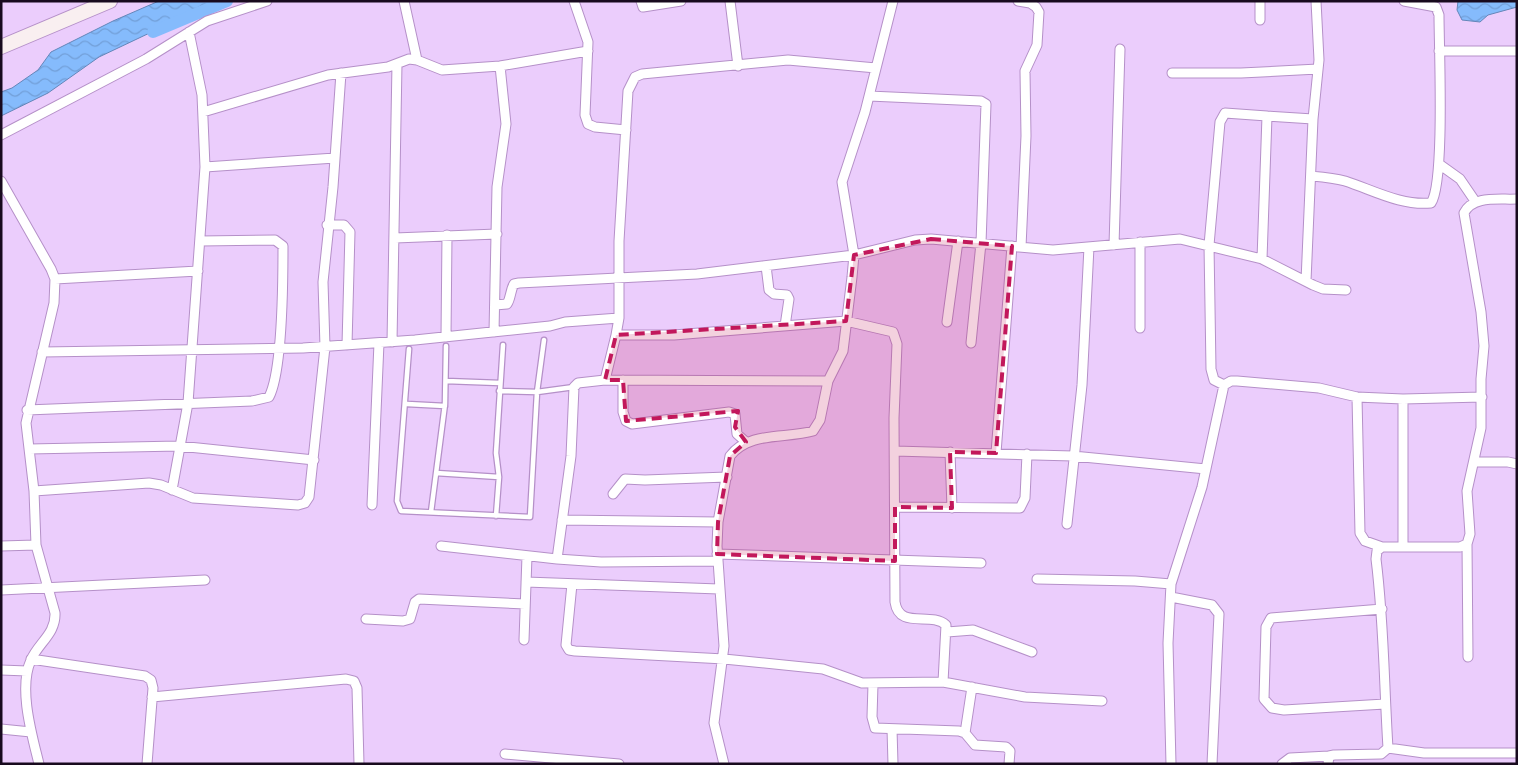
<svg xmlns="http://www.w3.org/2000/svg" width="1518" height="765" font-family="Helvetica,sans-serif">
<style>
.water{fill:url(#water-waves);stroke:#6486b9}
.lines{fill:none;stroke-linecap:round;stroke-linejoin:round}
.canal{stroke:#85bbfc;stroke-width:12}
.service-casing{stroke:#b590c8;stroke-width:7}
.minor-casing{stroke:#b590c8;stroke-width:11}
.secondary-casing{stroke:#b590c8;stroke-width:16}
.service{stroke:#fff;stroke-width:4.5}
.minor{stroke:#fff;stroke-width:9}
.secondary{stroke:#f9eff0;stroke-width:14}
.marked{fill:#c2185b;fill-opacity:0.2;stroke:#c2185b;stroke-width:4;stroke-dasharray:10 6;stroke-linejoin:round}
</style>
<defs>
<pattern id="water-waves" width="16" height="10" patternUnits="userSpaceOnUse" patternTransform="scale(1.25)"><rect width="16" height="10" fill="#85bbfc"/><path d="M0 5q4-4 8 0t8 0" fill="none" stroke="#729fd8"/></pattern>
</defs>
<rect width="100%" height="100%" fill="#ebcdfc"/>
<!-- water -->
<path class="water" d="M159,1H217L99,57L48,93L1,116V92L12,88L38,70L51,52L113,21Z
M1458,1H1517V7L1488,15L1480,22L1462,20L1457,10Z"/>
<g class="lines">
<!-- canal -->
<path class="canal" d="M153,32L227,1"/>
<!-- service casing -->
<g class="service-casing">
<path id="service" d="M544,340L537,392L574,387
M409,349L397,501L401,511L530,517L537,392L499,391
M446,381L500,383
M407,404L445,406
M436,473L499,477
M431,512L445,404L446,346
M496,516L499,477L496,453L503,345"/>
</g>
<!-- minor casing -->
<g class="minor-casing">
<path id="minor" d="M404,1L417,60
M574,1L588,42L585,115L588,124L595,127L626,130
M641,1L643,7L681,1
M730,1L738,66
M1018,1L1030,3L1036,7L1039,12L1037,45L1025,71L1026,136L1021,247
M1260,1V20
M1439,51H1517
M1172,73H1241L1318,69
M869,96L981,101L986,104L981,243L971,343
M203,112L328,75L388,67L409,59L417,60L442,70L500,66L588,51
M1,135L146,59L207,21L267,1
M1439,164L1460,179L1475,201
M205,167L335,158
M1311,176C1322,177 1334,178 1345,181C1373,190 1401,206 1431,203C1445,183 1439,47 1439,15L1436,7L1404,1
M1,181L51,269L55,279L54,303L26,423L34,491L36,545L55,613C56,634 38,643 31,660C18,688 32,735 39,764
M327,225H344L350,232L347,345
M395,238L497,234
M1140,242V328
M1114,245L1120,49
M1262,259L1267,116L1313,119
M766,266L769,290L774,294L787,295L789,299L785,326
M55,279L198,271
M1306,281L1313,119L1319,60L1316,1
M495,305L507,304C511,298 510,291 514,284L519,283L697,274L854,255L915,240L931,239L1053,250L1180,239L1262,259L1313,285L1323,289L1346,290
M947,322L958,241
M494,332L497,187L506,124L500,66
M616,335L619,318V241L628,91L635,77L642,74L788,60L876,68
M446,337L447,235
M392,342L397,64
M42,352L303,348L415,340L550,326L565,322L619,318
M605,380L828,381
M623,380V412L626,421L632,424L729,412L735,414L737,434L746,442
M1224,385L1214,380L1211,369L1209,245L1220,122L1225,113L1267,116
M1357,397L1360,533L1365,541L1382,547
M1403,399V547
M27,410L252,401L269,397C283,370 283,279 283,246L275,240L200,241
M29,449L179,446L314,460
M895,451L1073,456L1206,469
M950,452L952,508
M996,453L1012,246
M1474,462H1508L1517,464
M172,490L188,403L205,167L202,95L189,32
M34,491L149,483L161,485L193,498L298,505L305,503L309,497L325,347L323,282L333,187L341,73
M613,494L625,479L645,480L727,477
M372,505L379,343
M895,507L1020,508L1025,498L1027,454
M562,520L718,522
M1067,524L1082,385L1089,247
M1467,544L1468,657
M1,546L36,545
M441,546L557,559
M717,554L981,563
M717,561L601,562L557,559L571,456L574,387L578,383L605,380L616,335H674L846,321L893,332L897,344L894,418L895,602C899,630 931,611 946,625L943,682
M1037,579L1135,581L1171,584
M526,582L719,589
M572,584L566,645L569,650L575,651L724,659L823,669L862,683L943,682L1025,697L1102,701
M1,590L205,580
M1171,597L1212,605L1219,614L1212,764
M1382,609L1271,618L1266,627L1264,699L1272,708L1284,710L1385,704
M366,619L403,621L410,619L415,602L419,599L525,604
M947,632L973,630L1032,652
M524,640L527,556
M31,659L145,676L151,680L153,688L147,764
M1,670L27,671
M873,684L872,717L875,728L959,731L965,733L975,745L1006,747L1010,751L1009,764
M152,697L346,679L354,681L357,688L359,764
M1,729L31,732
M892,729L893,764
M965,733L972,687
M1388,748L1424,753H1517
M505,754L619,764
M724,764L714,723L724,646L717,546L718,522L730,456C749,431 786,439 813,431L820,420L828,381L843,351L852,277L854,255L842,182L865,112L893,1
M1171,764L1168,643L1171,584L1202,487L1224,385L1231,381H1237L1319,388L1357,397L1403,399L1482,397
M1282,764L1290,758L1329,756
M1328,764L1329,756L1334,755L1381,754L1388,748C1384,685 1384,622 1376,559L1377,551L1382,547H1460L1467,544L1470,534L1467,491L1481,428V379L1484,346L1481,312L1464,213C1473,195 1499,200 1517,199"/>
</g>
<!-- secondary casing -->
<g class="secondary-casing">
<path id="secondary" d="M1,47L110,1"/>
</g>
<!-- service -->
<use href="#service" class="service"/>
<!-- minor -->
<use href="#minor" class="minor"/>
<!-- secondary -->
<use href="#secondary" class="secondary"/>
</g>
<!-- marked area -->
<path class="marked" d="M931,239L1012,246L996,453L950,452L952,508L895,507V561L717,554L718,522L730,456L746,442L735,427L738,411L626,421L623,380H605L616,335L846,321L854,255Z"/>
<!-- border -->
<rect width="1518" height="765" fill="none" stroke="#180a1e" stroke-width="5"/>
</svg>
